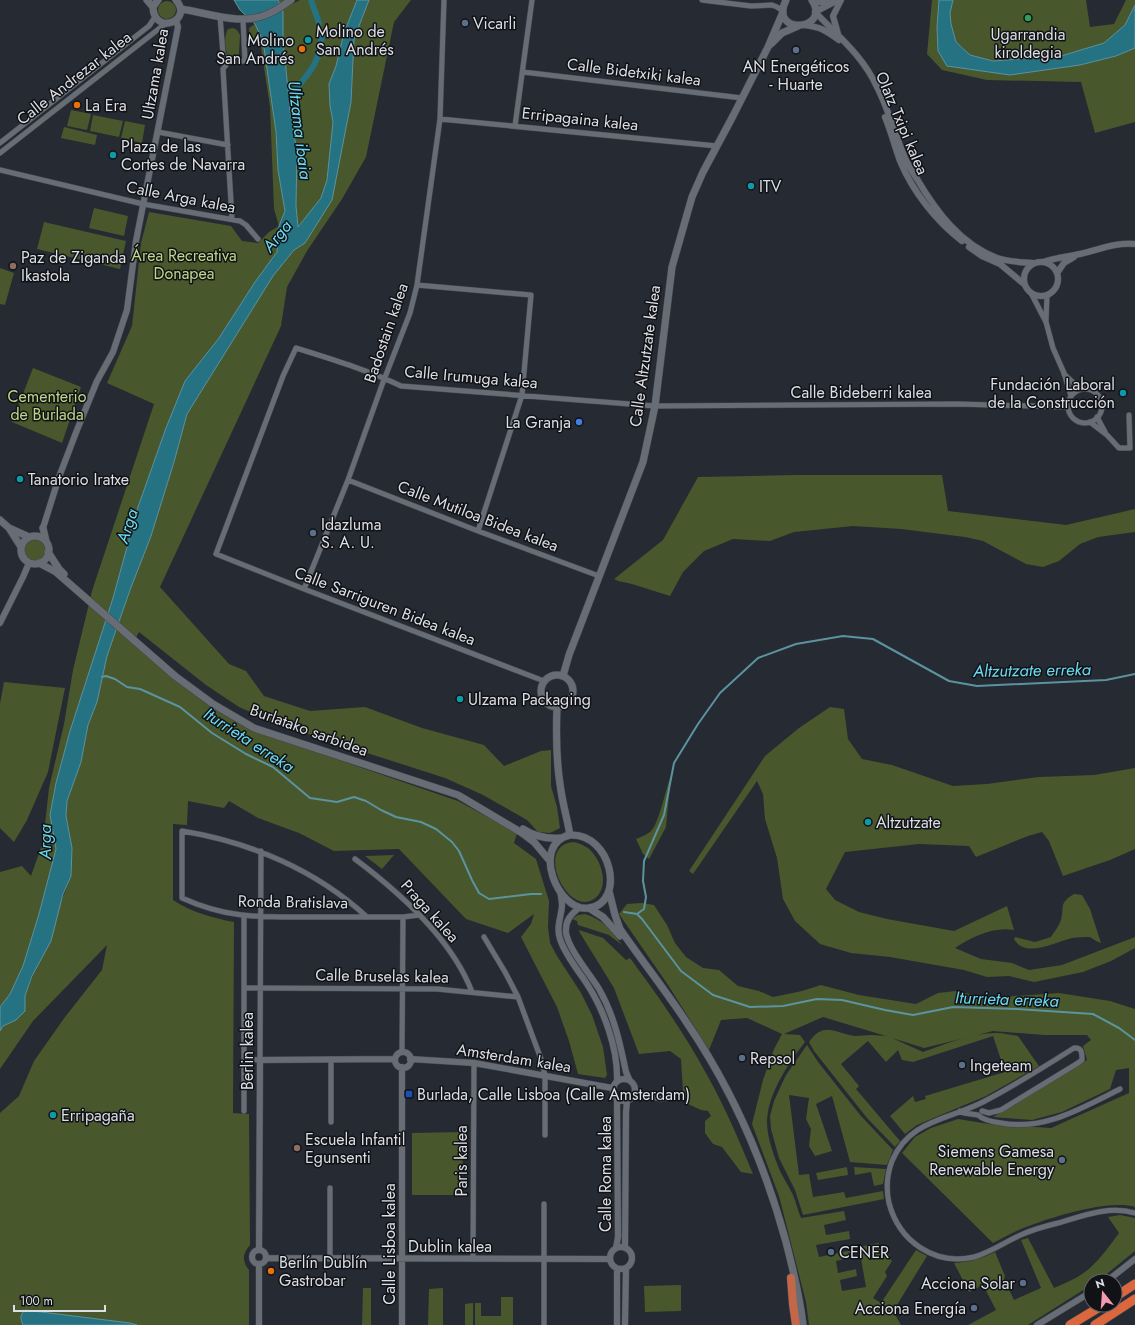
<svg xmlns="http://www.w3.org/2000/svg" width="1135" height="1325" font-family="Jost,sans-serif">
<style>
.green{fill:#49572c}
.water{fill:#257382;stroke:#5c93a0}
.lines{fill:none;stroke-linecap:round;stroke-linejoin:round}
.stream{stroke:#5c93a0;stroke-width:2}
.canal{stroke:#257382;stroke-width:6}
.minor-casing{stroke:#44474e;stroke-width:6}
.tertiary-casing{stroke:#44474e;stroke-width:7}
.secondary-casing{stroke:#44474e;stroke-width:8}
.trunk-casing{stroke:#44474e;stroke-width:9}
.motorway-casing{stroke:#44474e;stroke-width:10}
.minor{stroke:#676c75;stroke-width:5}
.tertiary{stroke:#676c75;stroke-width:6}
.secondary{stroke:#676c75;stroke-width:7}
.trunk{stroke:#c46748;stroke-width:8}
.motorway{stroke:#dc663d;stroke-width:9}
.leisure-dot{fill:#2e9e5b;stroke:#101216;stroke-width:1.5}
.service-dot{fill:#5c6f8a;stroke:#101216;stroke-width:1.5}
.culture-dot{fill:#0f9aa8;stroke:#101216;stroke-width:1.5}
.food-dot{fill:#e8710a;stroke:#101216;stroke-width:1.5}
.education-dot{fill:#8d6e63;stroke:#101216;stroke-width:1.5}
.shop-dot{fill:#3f7fe0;stroke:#101216;stroke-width:1.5}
.transit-dot{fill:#1a4fb4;stroke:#101216;stroke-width:1.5}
.labels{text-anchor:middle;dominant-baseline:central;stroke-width:3;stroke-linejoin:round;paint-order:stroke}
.poi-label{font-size:16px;fill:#dcdfe5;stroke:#101216;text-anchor:start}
.street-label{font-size:16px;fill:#dcdfe5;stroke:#101216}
.park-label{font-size:16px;fill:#bdd889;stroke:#101216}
.water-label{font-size:17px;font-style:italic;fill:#6adaf2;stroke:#101216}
</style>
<rect width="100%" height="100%" fill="#262a32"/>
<!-- green -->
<path class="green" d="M234,0H290V5L300,0H357L344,33L336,66L329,84L330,106L333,122L327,180L321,198L297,228L296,206L297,152L290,110L283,39V11L263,29L273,91L278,170L285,211L279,226L277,252L255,282L219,338L185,381L166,428L138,507L113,598L70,731L56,783L50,815L56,849L39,914L23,966L10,994L0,1007V872L22,866L31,876L43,842L49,788L64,724L73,670L92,591L154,404L107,383L132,326L141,243L149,212L231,226L242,241L258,243L269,232L279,226L274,209L270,107L260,41H250L249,28L255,24L240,10Z
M369,0H411L394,22L366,157L342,199L307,251L287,287L281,326L160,587L229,664L246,671L264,696L310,711L365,707L422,728L484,745L504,766L541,751L551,750V786L557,807L560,828L550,833L538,832L527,820L483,795L445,778L277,724L239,707L206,685L139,632L134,641L146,652L258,732L458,801L517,833L514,843L536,859L549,901L548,927L550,943L557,956L581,993L592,1015L603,1047L607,1075L605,1078L578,1074L569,1041L557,1007L521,937L531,924L534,914L508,933L466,919L399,849L334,851L299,833L258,818L229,801L224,808L188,801L187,825L173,824V900C191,912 213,918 234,922L233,1113L249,1114L250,1245C242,1254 242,1261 249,1270V1325H0V1113L19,1096L34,1061L65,1017L102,970L107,945L33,1021L0,1069V1031L3,1026L16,1020L25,1011V996L71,876L72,848L66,816L67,801L81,762L88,725L97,702L107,656L130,590L151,536L174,462L187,414L273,276L294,250L305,243L344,138L351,102L354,39Z
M932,0H939L937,26L938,51L1010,75L1080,65L1116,56L1135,48V122L1095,133L1081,82L987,80L942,70L927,54Z
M953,0H1086L1090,27L1114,24L1126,0H1135V5L1125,25L1104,43L1061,56L993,61L970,55L956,42L951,24L950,13Z
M158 10a9 9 0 1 1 18 0a9 9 0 1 1-18 0Z
M233,28L237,30L240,35L239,54L238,56L234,57L229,56C224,51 224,35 228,29Z
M71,110L91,114L87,130L67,126Z
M93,115L123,121L119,137L90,131Z
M125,121L145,125L142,143L121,138Z
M64,127L97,135L95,145L61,138Z
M94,208L128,216L124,236L89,228Z
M44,222L126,241L120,269L37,249Z
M0,268L14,273L5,305L0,304Z
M33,368L81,387L62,443L12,422Z
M795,475H942L948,511L1066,525L1135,509V532L1098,537L1080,544L1059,561L1043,567L1026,564L983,541L965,537L901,529L853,526L794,532L770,541L733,539L704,551L683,572L670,596L632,584L618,581L614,579L663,540L698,477Z
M23 550a11 11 0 1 1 22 0a11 11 0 1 1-22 0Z
M4,682L65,688L48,772L27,820L14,842L0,828V704Z
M830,707L844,709L848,739L862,759L892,765L953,786L987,784L1039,777L1094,775L1135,768V849L1110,860L1063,876L1049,841L1042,832L1028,836L976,857L969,846L919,844L845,852L826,889L835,900L859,912L887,919L954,931L1007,906L1014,930C994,926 971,937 955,948L981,959L1012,963L1029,970L1062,965L1135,937V948L1111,961L1083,972L1034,982L1009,976L987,977L964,970L890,957L851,953L820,944L795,921L783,899L777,858L765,819L763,794L757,781L693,874L689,871L765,756L799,728Z
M671,775L666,827L649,859L643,854L636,839C641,837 646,835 650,832C659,825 666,787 671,775Z
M574,842C579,843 583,845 588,848C601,858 611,887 594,899C570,916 539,857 565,844C567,843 571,842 574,842Z
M394,855L382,869L365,856Z
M1074,894L1082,895L1090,909L1101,943L1096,941L1090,937C1084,937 1078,937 1072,938C1055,942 1025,959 1014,939L1015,937L1035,942L1051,937C1054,932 1059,926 1061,920C1065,905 1058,904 1074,894Z
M642,903L654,905L667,925L675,943L686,957L703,968L719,970L738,986L759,991L773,997L802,991L821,985L859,995L916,1004L938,993L956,991L987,998L1059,993L1110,1001L1135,1009V1207C1109,1199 1052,1217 1026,1227C1015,1231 1004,1238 993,1243L902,1153L915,1137L931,1128L958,1119L989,1124L1051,1128L1129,1093V1068L1116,1070L1110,1089L1062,1112L1032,1120L993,1117L1087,1060L1083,1046L1091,1040L1087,1035H1044L993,1031L924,1048L892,1038L923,1052C945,1044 973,1033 996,1033C1004,1033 1011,1035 1018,1036L1039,1066L986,1096L917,1125L905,1134L890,1116L913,1096L915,1102L926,1099L925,1096L1005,1072L993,1036L913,1062L902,1060L898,1050L886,1062L868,1041L841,1064L859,1086L856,1089L900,1141L895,1147L867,1118L814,1051L809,1042C824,1021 834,1033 855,1036C860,1036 865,1035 871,1035C876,1035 882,1036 886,1036L823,1017L784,1034L800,1035L805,1042C790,1061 772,1088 768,1112C764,1131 773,1153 780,1171C784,1179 789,1187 793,1195C796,1202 798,1211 801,1218L844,1211L846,1220L824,1225L826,1235L849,1231L850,1239L816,1245L819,1257L853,1250L854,1257L836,1261L838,1273L856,1269L857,1276L840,1280L842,1291L866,1287L859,1247L878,1243L890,1256L889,1258L892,1261L885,1272L887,1276L873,1298L881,1303L916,1250L927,1256L892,1313L896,1316L901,1325H809L806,1302L779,1196L752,1124L763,1080L774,1049L782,1034L747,1018L721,1020L709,1050L668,985L619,914L627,904Z
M585,914C603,919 612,932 622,945L609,935L578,925L577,921L572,919L578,915Z
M579,930L603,938L626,960L630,958C658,996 685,1034 707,1075C725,1107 739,1140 753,1174L741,1172L722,1147L713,1144L705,1133V1121L711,1116L708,1111L701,1110L688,1104L683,1092L681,1059L670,1051L639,1054L614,988L580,933Z
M807,1045L818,1062L861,1116L893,1150L887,1165L850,1162L832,1096L816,1104L832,1151L815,1156L809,1146L811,1129L806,1119L809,1098L789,1095L799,1175L809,1174L813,1197L844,1192L846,1198L883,1191L884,1199L803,1215L795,1190L779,1158L771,1129L770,1116L774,1101L786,1075Z
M463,1132L462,1195H412V1133Z
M847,1167L848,1175L818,1180L816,1173Z
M854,1167L886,1169L883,1184L874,1186L871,1172L855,1175Z
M1120,1215L1135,1218V1251L1098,1281H1091V1285L1028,1325H968L996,1310L983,1285L969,1292L954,1263C969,1262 981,1259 995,1252L1005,1276L1004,1279L1014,1300L1041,1288L1021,1240L1028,1238L1054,1288C1066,1283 1080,1277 1090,1268C1101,1258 1110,1245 1119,1233L1108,1217Z
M681,1285V1311L645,1312L644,1286Z
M363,1288H371V1325H362Z
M443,1288V1325H428L429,1289Z
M501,1297H513V1325H475V1303H481V1316H501Z
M473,1303V1325H465V1304Z"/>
<!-- water -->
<path class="water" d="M234,0H278L283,11V39L290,110L297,152L296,206L298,227L321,198L327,180L333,122L330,106L329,84L336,66L344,33L357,0H369L354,39L351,102L332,200L305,243L294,250L273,276L187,414L174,462L151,536L130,590L107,656L97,702L88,725L81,762L67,801L66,816L72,848L71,876L63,894L51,941L32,976L25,996V1011L16,1020L3,1026L0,1031V1007L10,994L23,966L39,914L56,849L50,815L56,783L70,731L113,598L138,507L166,428L185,381L219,338L255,282L277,252L279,226L285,211L278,170L276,132L263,41L255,24L240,10Z
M939,0H953L950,13L951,24L956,42L970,55L993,61L1061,56L1104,43L1125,25L1135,5V48L1116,56L1080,65L1010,75L947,66L938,51L937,27Z
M25,1310L130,1323L137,1325H23C20,1318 20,1315 25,1310Z"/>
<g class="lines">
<!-- stream -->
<path class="stream" d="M102,677L106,676L115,679L127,687L140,689L180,707L212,733L246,754L273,767L310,798L337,802L354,797L366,801L381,810L396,817L421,822L436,829L452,842L459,851L472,880L479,893L489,899L531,894H541
M624,912L637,914L642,919L681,971L713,995L750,1007L783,1006L817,999L842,1000L885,1010L913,1015L953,1007L1017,1009L1093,1014L1119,1028L1135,1040
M637,914L644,909L646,897L643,881L644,861L664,815L674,763L698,724L720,693L758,658L796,644L843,636L873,639L949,681L977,686L1106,680L1135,674"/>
<!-- canal -->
<path class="canal" d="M311,0L319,23
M284,103C304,77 320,69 322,33"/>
<!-- minor casing -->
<g class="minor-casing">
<path id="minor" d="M702,0L751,6L772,5L777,7L783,11
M220,16L223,54L229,61H245L243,20
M229,61L223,69L232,219
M523,72L742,98
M440,119L717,146
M515,126L532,0
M158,132L228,145
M0,143L149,26L155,17
M0,153L165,24
M0,170L143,204L240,221L246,225L258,239
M417,285L531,295L522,395L478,531
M1031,293L1046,322L1053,348L1064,373L1071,396
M1046,321L1047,295
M1064,374L1080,389
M1068 406a17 17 0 1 1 34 0a17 17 0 1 1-34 0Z
M1097,417L1105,432
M1090,422L1107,435L1119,448H1130L1129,415
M348,480L478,531L599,576
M304,589L348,480L382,385L410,313L417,285L440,119L444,0
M544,681L304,589L216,554L283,376L296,348C331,359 368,370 401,386L655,406L958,404L1067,407
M355,859C399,892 452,939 472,992
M367,917C316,870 250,842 182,831V898C228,919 261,917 311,917C341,917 372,917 403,917L419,915
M484,937L505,972L518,997L541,1059L545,1075V1135
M245,988L437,989L518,997
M402,1052L403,917
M244,1059L260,1060L261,851
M331,1059V1122
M635,1092L651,1097L662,1099L668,1098L670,1094
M244,1111V916
M960,1111L964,1113L978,1115C983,1120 993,1122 1001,1123C1044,1131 1082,1108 1120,1089
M982,1111L989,1113L1001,1110L1078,1063L1082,1060C1082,1053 1082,1047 1074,1048C1044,1067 1014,1086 983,1102C948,1120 909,1120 892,1161C887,1174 886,1189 889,1203C899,1241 934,1266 974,1257C992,1252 1006,1241 1023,1234C1034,1229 1046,1226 1058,1223C1082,1216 1110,1205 1135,1213
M330,1258V1188
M473,1259L474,1063
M544,1325V1204"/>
</g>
<!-- tertiary casing -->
<g class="tertiary-casing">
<path id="tertiary" d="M838,0L815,12C838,36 863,56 877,87C889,110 895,136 906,160C909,167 913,173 917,179C936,211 960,244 997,258C1008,262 1022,262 1033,263
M813,1L820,2L833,1
M804,25C821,27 825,30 839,40
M838,34L833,16L841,0
M885,117C891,132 895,147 900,161C913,192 936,221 962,241
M969,247L982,256L1000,264L1024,284
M1024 279a17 17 0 1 1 34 0a17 17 0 1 1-34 0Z
M1043,262C1055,258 1067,257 1080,254C1098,250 1116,242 1135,244
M1057,273L1064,263L1074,257
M43,528L59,477L77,430L97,381L113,352L127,310L136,241L178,27L176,20
M0,623L23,577L29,563
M560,891C561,896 562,901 562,906C561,918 556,927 560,939C565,955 578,970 587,984C604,1010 618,1049 617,1080
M579,908C570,915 565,921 566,933C569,950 590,974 599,989C614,1015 620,1043 626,1072L629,1079
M395 1060a8 8 0 1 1 16 0a8 8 0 1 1-16 0Z
M410,1059L474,1063L612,1088
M613 1090a11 11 0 1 1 22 0a11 11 0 1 1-22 0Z
M610 1258a11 11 0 1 1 22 0a11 11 0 1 1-22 0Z
M616,1248L618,1237L617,1099
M625,1248L626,1112L627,1101
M252 1257a7 7 0 1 1 14 0a7 7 0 1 1-14 0Z
M259,1250L260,1060L395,1059
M267,1258L610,1259
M617,1269V1325
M1107,1281L1135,1259
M259,1325V1265
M402,1325V1067
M625,1325L626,1268
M1037,1325L1091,1292"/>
</g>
<!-- secondary casing -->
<g class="secondary-casing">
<path id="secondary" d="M147,0L153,7
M158,0L153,7C154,36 194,21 176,0
M786,0C768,36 832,31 812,0
M181,9C209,13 243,27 270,13C277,10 284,5 291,0
M771,44L782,33L798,26
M0,520L9,528L29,537
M9,528L21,547
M43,528L46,541
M21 550a14 14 0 1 1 28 0a14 14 0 1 1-28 0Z
M48,552L59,569L64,574
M39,563L56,572L175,676L213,704L254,728L458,795L522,833L534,842L550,861
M541 691a16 16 0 1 1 32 0a16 16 0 1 1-32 0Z
M563,676L569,655L643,462L655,406L672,267L692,197L703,172L733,116L768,47L783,12
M557,707C556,733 556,758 560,784C562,801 567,818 570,835
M523,829C535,837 546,839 560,838
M570,835C612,833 626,903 589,908C558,913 530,844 570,835Z
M609,891L615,915L620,929C642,961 666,991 687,1023C732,1089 765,1165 786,1242C793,1269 800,1297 803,1325
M589,908L603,917L620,936"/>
</g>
<!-- trunk casing -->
<g class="trunk-casing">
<path id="trunk" d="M791,1278L793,1304L796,1325"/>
</g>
<!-- motorway casing -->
<g class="motorway-casing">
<path id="motorway" d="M1115,1297L1135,1284
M1070,1325L1103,1305
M1095,1325L1135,1299"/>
</g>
<!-- minor -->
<use href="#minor" class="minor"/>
<!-- tertiary -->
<use href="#tertiary" class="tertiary"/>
<!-- secondary -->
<use href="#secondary" class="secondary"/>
<!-- trunk -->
<use href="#trunk" class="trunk"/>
<!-- motorway -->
<use href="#motorway" class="motorway"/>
</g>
<!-- markers -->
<circle class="leisure-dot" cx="1028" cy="18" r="4"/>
<g class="service-dot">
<circle cx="465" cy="23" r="4"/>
<circle cx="796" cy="50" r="4"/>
<circle cx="313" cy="533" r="4"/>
<circle cx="742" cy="1058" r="4"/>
<circle cx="962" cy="1065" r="4"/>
<circle cx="1062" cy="1160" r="4"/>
<circle cx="831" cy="1252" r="4"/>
<circle cx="1023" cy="1283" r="4"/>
<circle cx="974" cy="1308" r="4"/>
</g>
<g class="culture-dot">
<circle cx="308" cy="40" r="4"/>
<circle cx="113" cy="155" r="4"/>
<circle cx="751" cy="186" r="4"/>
<circle cx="1123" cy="393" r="4"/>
<circle cx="20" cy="479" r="4"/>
<circle cx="460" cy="699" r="4"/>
<circle cx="868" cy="822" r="4"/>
<circle cx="53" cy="1115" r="4"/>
</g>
<g class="food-dot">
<circle cx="302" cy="49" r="4"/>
<circle cx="77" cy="105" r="4"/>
<circle cx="271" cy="1271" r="4"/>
</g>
<g class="education-dot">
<circle cx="13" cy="266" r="4"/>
<circle cx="297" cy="1148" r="4"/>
</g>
<circle class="shop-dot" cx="579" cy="422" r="4"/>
<rect class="transit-dot" x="405" y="1090" width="8" height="8" rx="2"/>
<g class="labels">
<!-- poi labels -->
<g class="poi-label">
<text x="473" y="23">Vicarli</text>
<text x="316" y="31">Molino de<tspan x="316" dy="18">San Andrés</tspan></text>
<text x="1028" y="34" text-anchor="middle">Ugarrandia<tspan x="1028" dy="18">kiroldegia</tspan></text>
<text x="294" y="40" text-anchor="end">Molino<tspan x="294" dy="18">San Andrés</tspan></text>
<text x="796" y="66" text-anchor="middle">AN Energéticos<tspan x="796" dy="18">- Huarte</tspan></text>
<text x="85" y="105">La Era</text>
<text x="121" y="146">Plaza de las<tspan x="121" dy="18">Cortes de Navarra</tspan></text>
<text x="759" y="186">ITV</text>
<text x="21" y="257">Paz de Ziganda<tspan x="21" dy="18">Ikastola</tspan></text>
<text x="1115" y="384" text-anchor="end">Fundación Laboral<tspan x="1115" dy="18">de la Construcción</tspan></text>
<text x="571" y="422" text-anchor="end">La Granja</text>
<text x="28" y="479">Tanatorio Iratxe</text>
<text x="321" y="524">Idazluma<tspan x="321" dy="18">S. A. U.</tspan></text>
<text x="468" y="699">Ulzama Packaging</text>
<text x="876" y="822">Altzutzate</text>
<text x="750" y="1058">Repsol</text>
<text x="970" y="1065">Ingeteam</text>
<text x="417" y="1094">Burlada, Calle Lisboa (Calle Amsterdam)</text>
<text x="61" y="1115">Erripagaña</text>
<text x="305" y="1139">Escuela Infantil<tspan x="305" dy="18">Egunsenti</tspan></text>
<text x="1054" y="1151" text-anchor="end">Siemens Gamesa<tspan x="1054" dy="18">Renewable Energy</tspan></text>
<text x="839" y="1252">CENER</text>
<text x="279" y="1262">Berlín Dublín<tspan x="279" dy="18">Gastrobar</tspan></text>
<text x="1015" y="1283" text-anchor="end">Acciona Solar</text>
<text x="966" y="1308" text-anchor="end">Acciona Energía</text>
</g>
<!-- street labels -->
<g class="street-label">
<text transform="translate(634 72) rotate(7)">Calle Bidetxiki kalea</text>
<text transform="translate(155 74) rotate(-80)">Ultzama kalea</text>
<text transform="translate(74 78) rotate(-38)">Calle Andrezar kalea</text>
<text transform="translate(580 119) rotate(6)">Erripagaina kalea</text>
<text transform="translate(902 123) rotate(67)">Olatz Txipi kalea</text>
<text transform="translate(181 197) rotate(11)">Calle Arga kalea</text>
<text transform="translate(386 333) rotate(-71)">Badostain kalea</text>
<text transform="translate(645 356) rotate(-82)">Calle Altzutzate kalea</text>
<text transform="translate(471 377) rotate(5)">Calle Irumuga kalea</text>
<text x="861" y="392">Calle Bideberri kalea</text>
<text transform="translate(478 516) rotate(21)">Calle Mutiloa Bidea kalea</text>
<text transform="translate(385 606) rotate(21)">Calle Sarriguren Bidea kalea</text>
<text transform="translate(309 730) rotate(20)">Burlatako sarbidea</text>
<text transform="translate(293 902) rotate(1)">Ronda Bratislava</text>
<text transform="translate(430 911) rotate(48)">Praga kalea</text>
<text transform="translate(382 976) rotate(1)">Calle Bruselas kalea</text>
<text transform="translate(247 1051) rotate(-90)">Berlin kalea</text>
<text transform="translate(514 1058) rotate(9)">Amsterdam kalea</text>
<text transform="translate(461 1161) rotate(-90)">Paris kalea</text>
<text transform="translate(605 1174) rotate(-90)">Calle Roma kalea</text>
<text transform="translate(389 1244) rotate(-90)">Calle Lisboa kalea</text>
<text x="450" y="1246">Dublin kalea</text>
</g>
<!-- park labels -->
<g class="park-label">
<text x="184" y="255">Área Recreativa<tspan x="184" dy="18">Donapea</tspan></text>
<text x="47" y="396">Cementerio<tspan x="47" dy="18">de Burlada</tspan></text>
</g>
<!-- water labels -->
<g class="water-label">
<text transform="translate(300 130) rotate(83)">Ultzama ibaia</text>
<text transform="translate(277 236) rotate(-51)">Arga</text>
<text transform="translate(127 526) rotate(-72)">Arga</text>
<text transform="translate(1032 670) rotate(-1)">Altzutzate erreka</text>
<text transform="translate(249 740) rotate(33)">Iturrieta erreka</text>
<text transform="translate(45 842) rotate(-90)">Arga</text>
<text transform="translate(1007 999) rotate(2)">Iturrieta erreka</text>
</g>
</g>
<!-- north arrow -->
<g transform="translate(1103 1293) rotate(343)"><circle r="19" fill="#101216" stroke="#626469"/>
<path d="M0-3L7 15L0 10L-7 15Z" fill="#f29ab0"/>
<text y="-6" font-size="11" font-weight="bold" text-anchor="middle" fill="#dcdfe5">N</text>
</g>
<!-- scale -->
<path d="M14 1305v6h91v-6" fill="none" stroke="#dcdfe5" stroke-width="2"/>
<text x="20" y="1305" font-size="12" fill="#dcdfe5" stroke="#101216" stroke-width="3" paint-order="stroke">100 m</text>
</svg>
